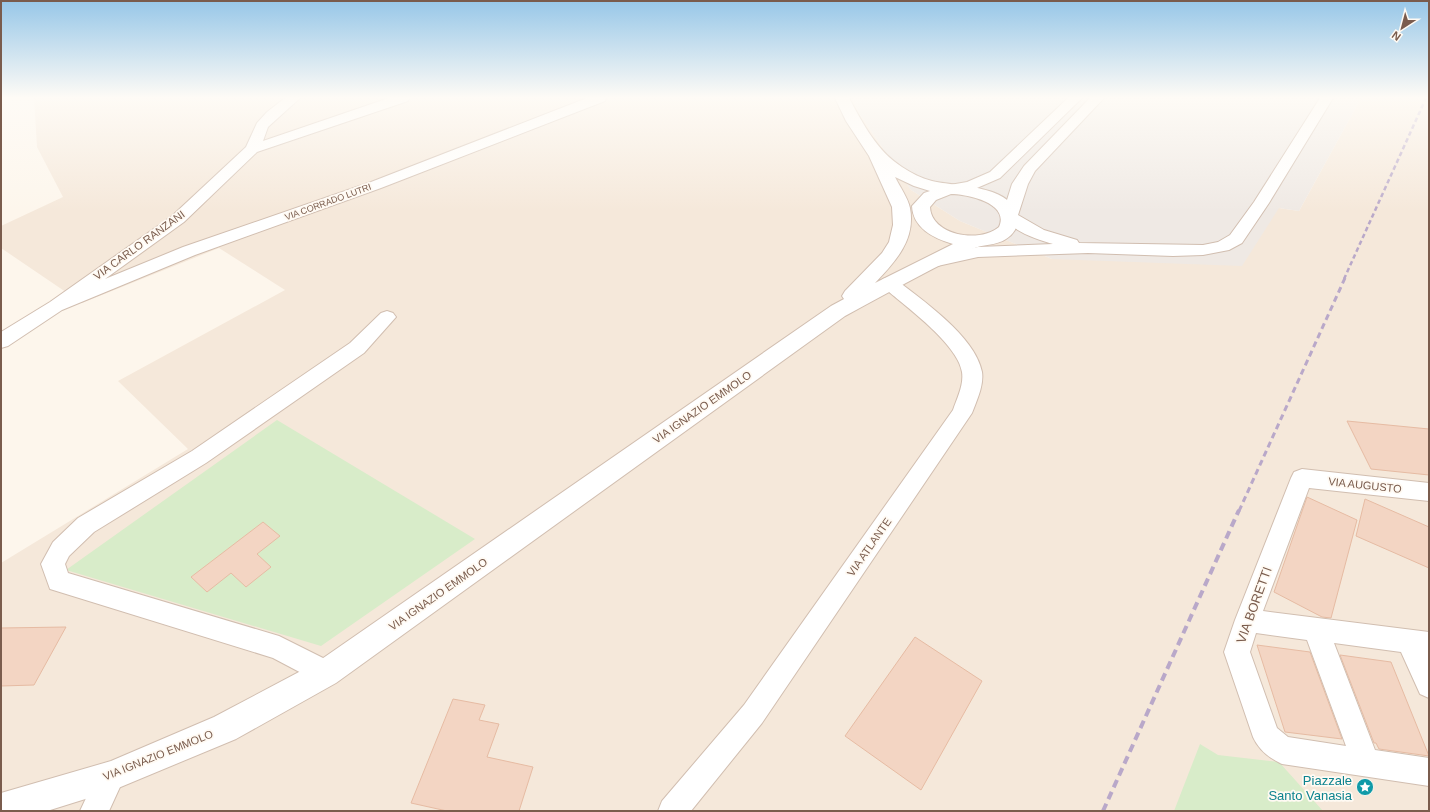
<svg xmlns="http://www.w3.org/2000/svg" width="1430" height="812" font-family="Helvetica,sans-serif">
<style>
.residential{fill:#f5e8da}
.industrial{fill:#efe9e4}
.green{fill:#d8ecc9}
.building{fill:#f3d5c3;stroke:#e6bba3}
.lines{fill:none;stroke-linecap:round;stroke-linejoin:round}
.minor-casing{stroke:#d1beb0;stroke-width:2}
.tertiary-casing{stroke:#d1beb0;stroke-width:2}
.minor{fill:#fff;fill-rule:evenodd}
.tertiary{fill:#fff;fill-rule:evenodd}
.rail-far2{stroke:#b9a8c9;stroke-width:2.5;stroke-dasharray:4.5 3;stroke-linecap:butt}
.rail-far1{stroke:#b9a8c9;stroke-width:3;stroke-dasharray:6 4;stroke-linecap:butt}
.rail{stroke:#b9a8c9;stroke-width:4;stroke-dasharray:8 5;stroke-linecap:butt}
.labels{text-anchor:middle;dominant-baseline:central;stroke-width:3.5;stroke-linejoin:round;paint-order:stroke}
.far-street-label{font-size:9px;fill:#7a5c4d;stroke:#fffaf3}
.street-label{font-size:11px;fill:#7a5c4d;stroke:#fffaf3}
.near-street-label{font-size:13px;fill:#7a5c4d;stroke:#fffaf3}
.near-culture-label{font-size:13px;fill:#0d838f;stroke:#fffaf3;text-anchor:end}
</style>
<rect width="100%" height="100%" fill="#fdf6ec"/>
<!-- residential -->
<path class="residential" d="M34,98H852L859,113L911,190L960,221L1052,259L1279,208L1299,211L1361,98H1413L1429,101V811H1V563L188,449L118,381L285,290L219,248L82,303L1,248V226L63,197L37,147Z"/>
<!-- industrial -->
<path class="industrial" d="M852,98H1361L1299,211L1279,208L1242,266L1052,259L960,221L911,190L859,113Z"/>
<!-- green -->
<path class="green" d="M277,420L475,539L321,646L66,570Z
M1200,744L1218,755L1279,762L1323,811H1174Z"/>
<!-- building -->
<path class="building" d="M1347,421L1429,429V475L1371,469Z
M1307,497L1357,520L1331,618L1322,617L1274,592Z
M1365,499L1429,527V568L1356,536Z
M263,522L280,536L257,554L271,567L246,587L231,573L207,592L191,577Z
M66,627L34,685L1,686V628Z
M915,637L982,681L921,790L845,736Z
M1257,645L1310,652L1342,739L1285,732Z
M1340,655L1391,662L1429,756L1379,749L1376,743H1374Z
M453,699L485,705L479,720L499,724L487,757L533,767L519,811H447L411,803Z"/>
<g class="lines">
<!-- minor casing -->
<g class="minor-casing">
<path id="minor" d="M285,98H300L268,127L263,141L389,98H409L408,101L257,152L184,222L105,279L183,247L371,182L587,98H606L605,101L381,188L195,255L62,310L8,346L1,348V332L50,302L172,216L246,147L257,123L267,112Z
M1068,98H1082L1000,178L970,191L949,194L944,192L941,189L944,186L967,182L990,172Z
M1090,98H1104L1035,171L1028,184L1018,215L1044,230L1077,240L1079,243L1203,245L1218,242L1230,235L1254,202L1320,98H1333L1269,203L1242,243L1229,250L1203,255L1173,256L1088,253L978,257L933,267L927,266L925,262L927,258L978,247L1053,244C1036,239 1012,231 1002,216L1012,184L1024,166Z
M889,277L895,279C922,300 975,336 982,372C984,385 977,400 972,413L762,723L691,811H658L662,801L744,705L953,410C957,398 964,385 962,372C958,344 904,305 883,287L880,283L883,279Z
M387,311L393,313L396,317L364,353L206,463L94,532L69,556L65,564L68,573L279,636L335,664L339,673L335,682L326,686L273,658L50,589L41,564L53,542L78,518L192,451L350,343L381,313Z
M1302,469L1429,483V501L1309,488L1263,611L1429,632V698L1420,694L1401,652L1334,643L1375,750L1429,758V786L1282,764C1269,758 1259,750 1253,737L1224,652L1235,620L1291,478L1294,472ZM1256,633L1307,640L1346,746L1288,737L1277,728L1250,652Z
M111,762L121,766L125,776L109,811H80L101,766Z"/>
</g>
<!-- tertiary casing -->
<g class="tertiary-casing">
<path id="tertiary" d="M835,98H849C863,124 877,151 902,167C911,173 921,178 932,181C956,187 1014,184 1018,219C1018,227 1013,235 1006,239C996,246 982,244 972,249C929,270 887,293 845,316L336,683L236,739L111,791L47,811H1V793L111,761L214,717L316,663L831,306L844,299L842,296L845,291L882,253L889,242L893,225L892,207L869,156L846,121ZM895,177L914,186L930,191L924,193L912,206C913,228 933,238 953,244L875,283C895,262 916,240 910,208C908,198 900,187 895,177ZM951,194C967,194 1010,203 999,227C979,244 931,235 930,207L936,200Z"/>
</g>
<!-- minor -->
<use href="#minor" class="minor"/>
<!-- tertiary -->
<use href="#tertiary" class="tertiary"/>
<!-- rail-far2 -->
<path class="rail-far2" d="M1344,279L1426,98"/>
<!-- rail-far1 -->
<path class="rail-far1" d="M1239,511L1345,278"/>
<!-- rail -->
<path class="rail" d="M1103,811L1239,510"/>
</g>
<!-- sky -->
<linearGradient id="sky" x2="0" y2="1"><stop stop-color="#97c7e8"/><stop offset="0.46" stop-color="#fefbf6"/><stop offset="1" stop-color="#fefbf6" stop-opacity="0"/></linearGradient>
<rect width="1430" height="212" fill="url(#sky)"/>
<!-- icons -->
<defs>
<g id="sight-disc" transform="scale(0.9)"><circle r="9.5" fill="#0f9aa8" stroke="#fffaf3"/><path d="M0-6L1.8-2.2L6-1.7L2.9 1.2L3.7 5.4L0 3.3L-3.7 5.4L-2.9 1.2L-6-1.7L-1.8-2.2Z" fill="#fff"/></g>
</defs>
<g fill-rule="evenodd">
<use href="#sight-disc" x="1365" y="787"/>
</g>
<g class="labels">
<!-- far-street labels -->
<g class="far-street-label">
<text transform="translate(328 202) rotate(-20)">VIA CORRADO LUTRI</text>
</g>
<!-- street labels -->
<g class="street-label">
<text transform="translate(139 245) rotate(-36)">VIA CARLO RANZANI</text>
<text transform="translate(702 407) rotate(-35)">VIA IGNAZIO EMMOLO</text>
<text transform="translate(1365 485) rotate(6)">VIA AUGUSTO</text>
<text transform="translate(869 547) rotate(-55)">VIA ATLANTE</text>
<text transform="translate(438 594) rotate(-35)">VIA IGNAZIO EMMOLO</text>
<text transform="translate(158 755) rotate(-22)">VIA IGNAZIO EMMOLO</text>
</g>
<!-- near-street labels -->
<g class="near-street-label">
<text transform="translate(1254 605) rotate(-70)">VIA BORETTI</text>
</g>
<!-- near-culture labels -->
<g class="near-culture-label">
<text x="1352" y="780">Piazzale<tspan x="1352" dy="15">Santo Vanasia</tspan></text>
</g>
</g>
<!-- border -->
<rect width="1430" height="812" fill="none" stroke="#7a5c4d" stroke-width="4"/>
<!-- north arrow -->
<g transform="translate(1402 28) rotate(216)" stroke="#fffaf3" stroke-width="3" paint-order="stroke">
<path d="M0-3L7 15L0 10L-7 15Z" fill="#7a5c4d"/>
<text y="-6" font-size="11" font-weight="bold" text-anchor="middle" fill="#7a5c4d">N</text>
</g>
</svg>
